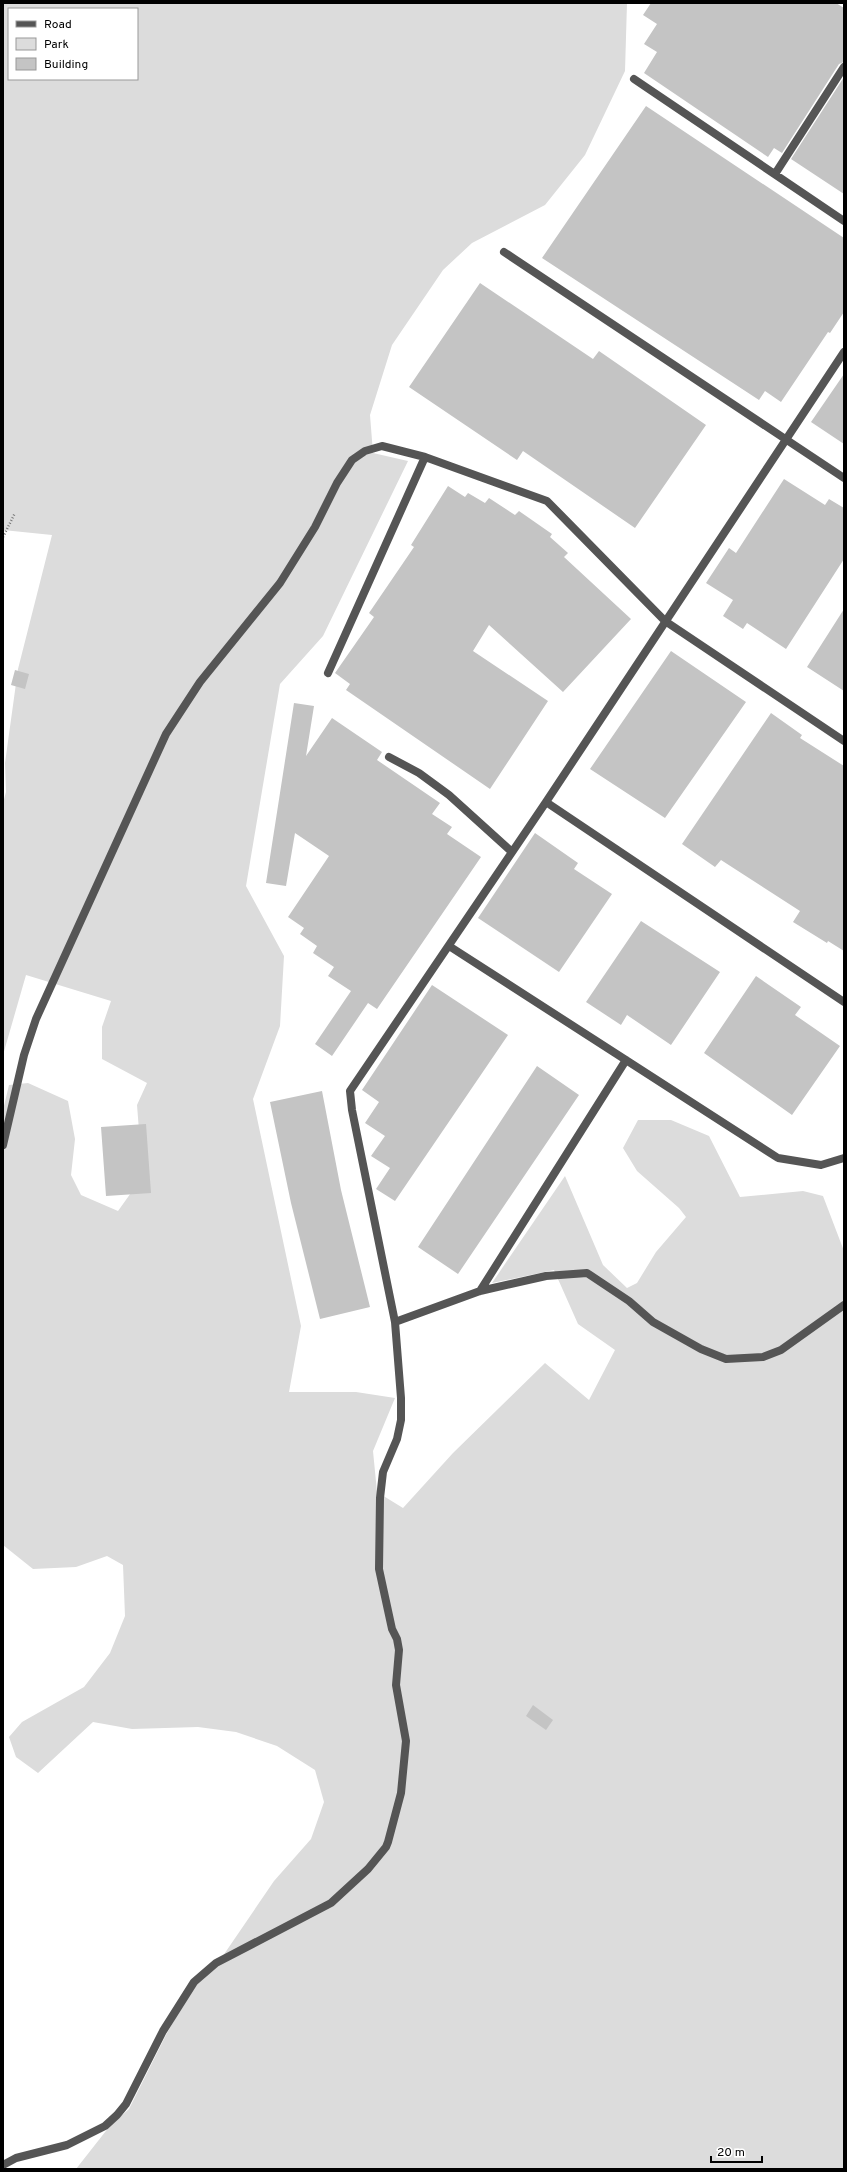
<svg xmlns="http://www.w3.org/2000/svg" width="847" height="2172" font-family="Overpass,sans-serif">
<style>
.green{fill:#dcdcdc;fill-rule:evenodd}
.building{fill:#c4c4c4}
.lines{fill:none;stroke-linecap:round;stroke-linejoin:round}
.path{stroke:#777;stroke-width:2.5;stroke-dasharray:1 2;stroke-linecap:butt}
.street{stroke:#555;stroke-width:8}
</style>
<rect width="100%" height="100%" fill="#fff"/>
<!-- green -->
<path class="green" d="M3,3H627L625,71L585,155L545,205L472,243L443,270L392,345L370,415L373,453L408,461L323,636L280,684L246,886L284,956L280,1026L253,1099L301,1326L289,1392H356L395,1398L373,1451L377,1492L403,1508L453,1453L545,1363L589,1400L615,1350L578,1324L554,1270L492,1283L565,1176L603,1265L627,1288L637,1283L656,1252L686,1217L679,1208L637,1171L623,1148L638,1120H671L709,1136L740,1197L803,1191L823,1196L844,1251V2169H76L109,2127L129,2109L167,2033L195,1984L216,1966L274,1881L311,1839L324,1802L315,1770L277,1746L236,1732L198,1727L132,1729L93,1722L38,1773L16,1757L9,1737L22,1722L84,1687L110,1653L125,1616L123,1565L107,1556L76,1567L33,1569L3,1545V1110L9,1085L28,1083L68,1101L75,1139L71,1175L81,1195L118,1211L133,1190L141,1156L137,1105L147,1083L102,1059V1027L111,1001L26,975L3,1055V803L6,792L5,763L18,669L52,535L3,530ZM9,9H137V79H9Z"/>
<!-- building -->
<path class="building" d="M651,3H836L844,8V62L839,64L782,153L774,148L768,157L644,73L657,52L644,44L657,24L643,15Z
M844,77V194L791,159Z
M646,106L844,238V312L830,333L828,332L781,402L765,391L759,400L542,258Z
M480,283L593,359L599,351L706,425L635,528L523,451L517,460L409,387Z
M844,374V444L811,422Z
M784,479L825,505L829,499L844,508V559L786,649L747,623L743,629L723,616L733,600L706,583L729,548L736,553Z
M448,486L465,497L468,493L485,503L489,498L515,515L519,511L552,534L550,537L568,553L564,557L631,619L563,692L489,625L473,651L548,701L490,789L346,690L350,684L335,673L374,617L369,613L414,547L411,545Z
M844,609V691L807,667Z
M671,651L746,702L665,818L590,769Z
M15,670L29,674L25,689L11,685Z
M294,703L314,706L306,756L332,718L382,752L377,760L440,803L432,814L452,827L447,834L481,857L377,1009L368,1003L332,1056L315,1044L351,991L328,976L334,967L313,953L317,946L300,934L304,928L288,917L329,856L295,833L286,886L266,883Z
M771,713L802,735L800,738L844,766V951L828,941L827,943L793,922L800,911L721,860L715,867L682,844Z
M535,833L578,863L574,869L612,894L559,972L478,918Z
M641,921L720,972L671,1045L627,1015L621,1025L586,1002Z
M756,976L801,1007L795,1015L840,1046L792,1115L704,1053Z
M432,985L508,1035L395,1201L376,1189L390,1168L371,1156L385,1136L365,1123L379,1102L362,1090Z
M537,1066L579,1095L458,1274L418,1247Z
M322,1091L341,1190L370,1307L320,1319L291,1203L270,1102Z
M146,1124L151,1193L106,1196L101,1127Z
M533,1705L553,1720L546,1730L526,1716Z"/>
<g class="lines">
<!-- path -->
<path class="path" d="M3,537L15,513"/>
<!-- street -->
<path class="street" d="M634,79L844,221
M775,174L844,67
M504,252L844,478
M328,673L425,457
M389,757L419,773L449,795L512,852
M546,802L844,1002
M449,946L778,1158L821,1165L844,1158
M3,1145L24,1055L36,1019L166,734L200,682L280,583L315,527L337,483L352,460L365,451L382,446L425,457L547,501L665,621L844,741
M480,1291L626,1060
M395,1322L480,1291L546,1276L587,1273L629,1301L653,1322L701,1349L726,1359L763,1357L781,1350L844,1305
M3,2165L16,2158L67,2145L105,2126L117,2115L126,2104L163,2031L194,1982L216,1963L331,1903L368,1869L386,1847L388,1842L401,1793L406,1741L396,1685L399,1650L397,1639L392,1629L379,1569L380,1498L383,1472L397,1439L401,1420V1398L395,1322L352,1110L350,1091L546,802L844,352"/>
</g>
<!-- border -->
<rect width="847" height="2172" fill="none" stroke="#000000" stroke-width="8"/>
<!-- legend -->
<rect x="8" y="8" width="130" height="72" fill="#ffffff" stroke="#999999"/>
<rect x="16" y="21" width="20" height="6" fill="#555555" stroke="#999999"/>
<text x="44" y="28" font-size="12" fill="#000000">Road</text>
<rect x="16" y="38" width="20" height="12" fill="#dcdcdc" stroke="#999999"/>
<text x="44" y="48" font-size="12" fill="#000000">Park</text>
<rect x="16" y="58" width="20" height="12" fill="#c4c4c4" stroke="#999999"/>
<text x="44" y="68" font-size="12" fill="#000000">Building</text>
<!-- scale -->
<path d="M711 2156v6h51v-6" fill="none" stroke="#000000" stroke-width="2"/>
<text x="717" y="2156" font-size="12" fill="#000000" stroke="#ffffff" stroke-width="3" paint-order="stroke">20 m</text>
</svg>
